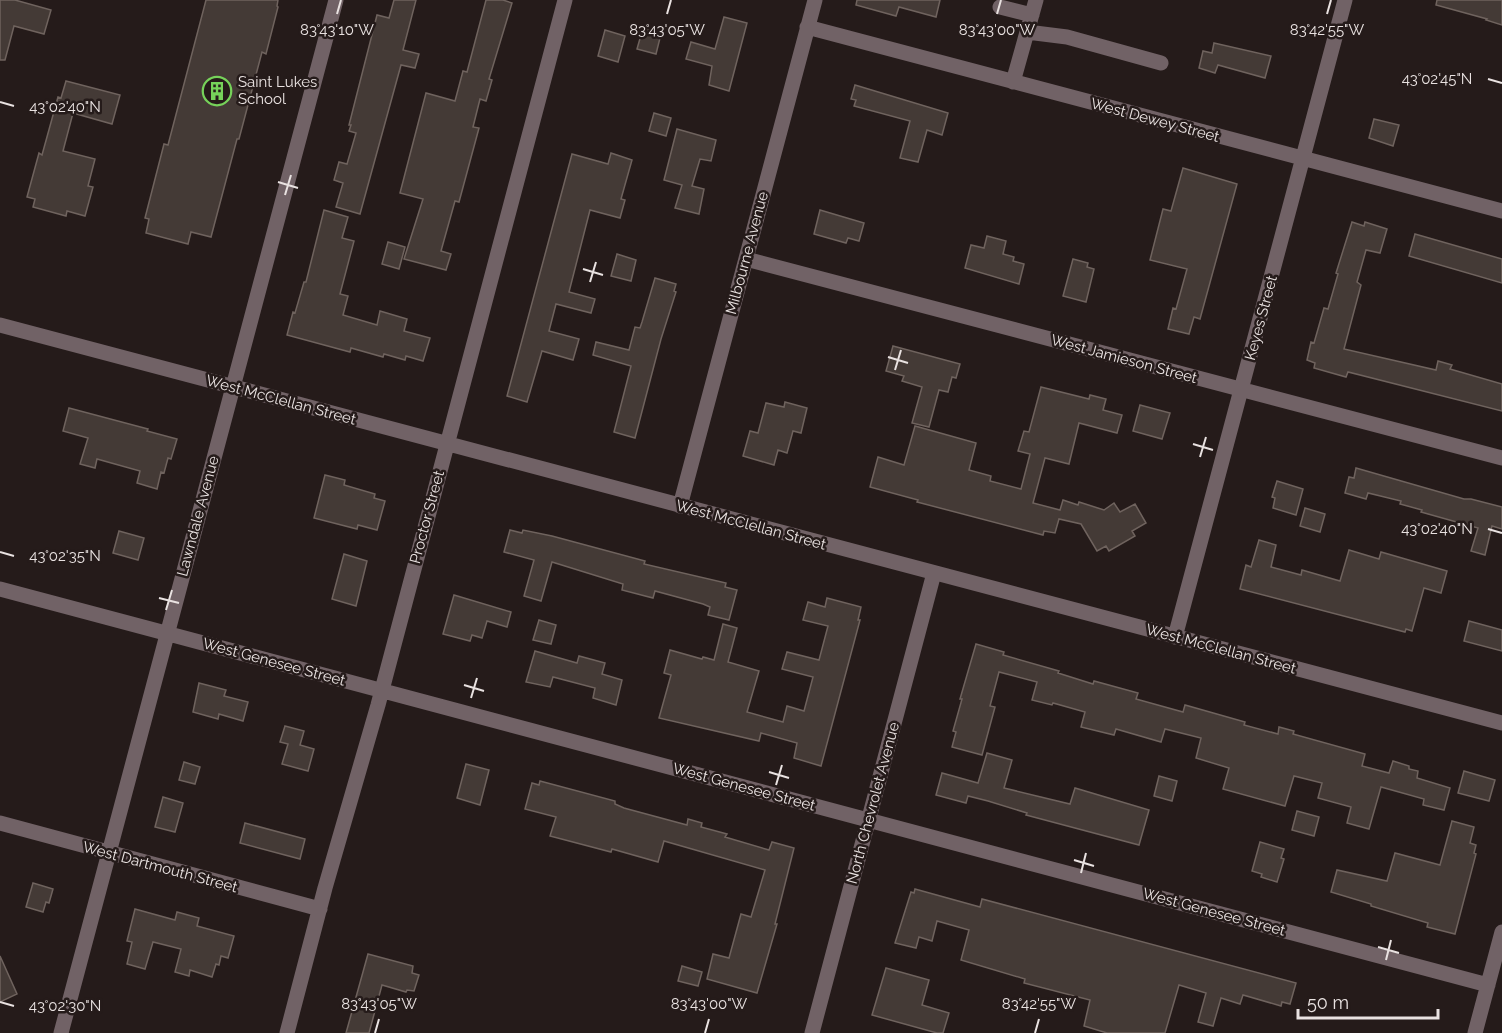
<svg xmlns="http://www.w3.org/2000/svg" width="1502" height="1033" font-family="Raleway,sans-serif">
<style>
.building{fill:#443a36;stroke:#6f635e;stroke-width:1.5}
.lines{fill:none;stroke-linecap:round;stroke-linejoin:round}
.minor{stroke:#716266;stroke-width:15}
.ticks{fill:none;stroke:#e9e2e1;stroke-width:2}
.labels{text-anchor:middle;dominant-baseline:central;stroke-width:5;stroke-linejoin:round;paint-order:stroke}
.poi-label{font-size:15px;fill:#e9e2e1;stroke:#251b1a;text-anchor:start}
.street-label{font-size:15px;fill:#e9e2e1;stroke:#251b1a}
.ticks-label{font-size:15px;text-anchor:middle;fill:#e9e2e1;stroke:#251b1a;stroke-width:5;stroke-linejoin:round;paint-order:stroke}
</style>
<rect width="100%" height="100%" fill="#251b1a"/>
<!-- building -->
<path class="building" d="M0,0H15L51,10L44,34L14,26L5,60H0Z
M206,0H278L277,6L278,7L266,54L262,52L239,139H237L211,237L191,232L188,244L146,233L149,219L145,218L164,144L168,145Z
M394,0H416L403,50L419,54L415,68L401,65L360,214L336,207L343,183L334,180L339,162L347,164L356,133L349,131L351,125H349L377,15L389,18Z
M486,0H503L512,3L489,79L492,80L486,101L480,99L473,127L479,128L459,202L455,201L441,251L451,254L446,270L404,259L423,199L400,193L426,93L455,101L463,71L467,72Z
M857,0H940L936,17L899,7L896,16L856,5Z
M1437,0H1502V25L1486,20L1487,19L1436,5Z
M724,17L747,23L729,91L709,85L712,66L686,59L691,42L715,49Z
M643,28L661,34L656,54L637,49Z
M605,30L625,36L618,62L598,56Z
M1214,43L1271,56L1265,78L1218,65L1215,73L1199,68L1203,51L1212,53Z
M66,81L120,95L112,124L73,113L63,151L95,159L88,186L93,187L85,216L67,211L66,216L33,207L35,199L27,197L39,153L42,155L58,97L61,98Z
M855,85L948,113L942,135L927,130L918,162L900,158L910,121L854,106L856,100L851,99Z
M654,113L671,118L666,136L649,131Z
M1374,119L1399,125L1393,146L1369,138Z
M677,129L716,140L711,161L700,159L692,186L704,189L699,214L675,208L682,185L664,180Z
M611,153L632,160L621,199L625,200L620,218L590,210L569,292L595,299L591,313L556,304L549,331L579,339L573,360L542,351L527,402L507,396L572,154L608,164Z
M1183,168L1237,184L1200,319L1194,317L1189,334L1168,329L1173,308L1176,309L1187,269L1150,260L1163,209L1171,211Z
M324,210L348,217L342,238L354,241L340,294L348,296L343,315L377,325L380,311L407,319L404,331L430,338L423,361L406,356L405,360L384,354L383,357L351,348L350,352L287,335L293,312L295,313L304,282H306Z
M820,210L864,223L859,241L848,238L846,243L814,234Z
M1352,222L1364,226L1365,222L1387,229L1380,253L1366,250L1357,282L1361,285L1344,349L1436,370L1438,361L1452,365L1450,369L1502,384V411L1348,372L1346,377L1314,368L1315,363L1307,360L1311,342L1314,343L1324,308L1328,309L1338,274L1336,273Z
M1415,234L1502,259V283L1409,256Z
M987,236L1006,241L1003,254L1014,257L1013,261L1024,264L1019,284L965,268L971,245L984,248Z
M388,242L405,247L399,269L382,264Z
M617,254L636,260L631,281L611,276Z
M1073,259L1088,263L1087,267L1094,269L1086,302L1063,296Z
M655,278L676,284L674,291L676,292L661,339L635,438L614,432L631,366L593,355L596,342L629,350L635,327L640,328L642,322Z
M893,346L960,364L956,378L952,377L948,392L939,390L929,427L912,423L922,387L902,381L904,376L886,371Z
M1041,387L1089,399L1090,395L1106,399L1103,410L1122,415L1117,433L1079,423L1069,464L1045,458L1033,503L1060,510L1063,500L1078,505L1079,502L1104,510L1114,503L1120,512L1135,504L1146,523L1132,531L1135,536L1109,551L1106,546L1097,551L1081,524L1059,519L1055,533L1044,531L1043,535L917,502L918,500L870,487L878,457L904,465L915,426L976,443L969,470L991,476L990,481L1021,489L1030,454L1018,451L1024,431L1029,432Z
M785,402L807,408L801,433L793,431L787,453L778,450L774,465L743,456L750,431L758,433L766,403L784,407Z
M1140,405L1170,413L1162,439L1133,431Z
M69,408L148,429L147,431L177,439L171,459L168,458L164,473L161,472L157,489L137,483L140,471L97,459L95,468L80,464L88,438L63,431Z
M1356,468L1464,499H1471L1502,507V529L1492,526L1485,555L1471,551L1478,528L1421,512L1422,510L1400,504L1401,501L1368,493L1366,499L1345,493L1349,477L1354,478Z
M325,475L345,480L344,485L375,494L374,498L385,501L377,530L358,525L357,529L314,518Z
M1277,481L1303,489L1296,515L1273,508L1275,498L1272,497Z
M1305,508L1325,514L1320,532L1300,526Z
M510,530L522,533L523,530L552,536L645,561L644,564L726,583L725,587L737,590L729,620L708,615L710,607L703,604L655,591L653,598L622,590L623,584L552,562L541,601L524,596L534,560L504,552Z
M119,531L144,538L138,560L113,553Z
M1259,540L1276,545L1271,567L1301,575L1302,570L1340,581L1349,550L1379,559L1381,552L1447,571L1441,593L1424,588L1412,631L1406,629L1405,632L1240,589L1246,565L1251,567Z
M344,554L367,561L356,606L332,599Z
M454,595L511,612L507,627L487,621L482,638L472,635L470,641L443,634Z
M827,598L861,607L858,620H860L821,766L794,758L797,743L761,733L759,741L659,718L671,675L664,673L670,650L702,659L703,657L714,660L723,624L737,628L728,662L759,671L747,712L783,722L787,706L804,711L813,677L782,669L787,652L819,660L828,626L803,620L808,602L825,607Z
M539,620L556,625L551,644L533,640Z
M1469,621L1502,630V651L1464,641Z
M976,644L1004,652L1003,655L1059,671L1058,673L1093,684L1094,681L1138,693L1136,699L1183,712L1185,705L1245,722L1244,725L1278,734L1279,727L1294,731L1293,734L1365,754L1362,766L1389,773L1393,761L1409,766V769L1418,771L1417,778L1450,788L1444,810L1423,805L1424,799L1381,787L1369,829L1347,823L1351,807L1318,798L1322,783L1294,776L1285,806L1223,789L1229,768L1196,758L1201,738L1165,729L1161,742L1116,729L1114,735L1081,727L1085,712L1053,703L1052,705L1032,700L1037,682L999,672L990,706L995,707L982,755L952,747L956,732L953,731L962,699H960Z
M535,651L577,663L579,656L605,663L602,674L622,680L616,705L593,698L595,688L553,677L550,687L526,682Z
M199,683L226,690L224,696L248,702L243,721L219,714L218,719L193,712Z
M285,726L304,731L300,745L314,749L308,771L282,764L288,744L280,742Z
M987,753L1012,760L1004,788L1070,804L1075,788L1149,810L1139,845L1026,815L1027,813L988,801L968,796L966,803L936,795L942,773L978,783Z
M184,762L200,767L195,784L179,780Z
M466,764L489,770L480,805L457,798Z
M1464,771L1495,780L1489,801L1458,793Z
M1159,776L1177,781L1172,801L1154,796Z
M540,781L615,801V804L624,808L687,825L688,819L702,823L701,827L727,834L725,837L769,850L772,842L794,848L775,924H777L757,993L707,979L713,954L729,958L741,914L751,917L765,870L664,841L658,862L612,849L611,852L550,836L556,817L525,809L532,783L539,785Z
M163,797L183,803L175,832L155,827Z
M1297,811L1319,817L1314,836L1292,830Z
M1452,821L1474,827L1470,843L1476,845L1474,853L1476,854L1455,934L1427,927L1428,923L1371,906V904L1331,892L1337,870L1387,881L1395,853L1440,865Z
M245,823L305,839L300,859L240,843Z
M1260,842L1284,849L1281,858L1284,859L1277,882L1261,877L1262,874L1252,871Z
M33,883L53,889L49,903L46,902L43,912L26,907Z
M915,889L980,907L982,899L1296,983L1290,1004L1282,1002L1281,1006L1243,995L1240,1004L1221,998L1213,1026L1198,1022L1206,993L1179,985L1165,1033H1107L1084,1026L1090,1000L1024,983L1025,979L961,960L969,930L937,921L932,941L919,937L916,948L895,943L911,892L914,893Z
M135,909L175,920L177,912L199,918L197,926L234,936L228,958L221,956L219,965L216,964L212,977L190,970L189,976L175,972L181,949L153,942L145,969L127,964L132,942L127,941Z
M368,954L413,966L412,973L419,975L414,991L407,990L406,992L382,985L369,1033H346Z
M0,956L17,994L0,1002Z
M682,966L702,972L698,986L678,981Z
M886,968L929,980L922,1005L949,1013L943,1033H937L872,1015Z"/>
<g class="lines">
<!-- minor -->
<path class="minor" d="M1000,7L1032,15
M807,27L1502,211
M1027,32L1067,37L1161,63
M1013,82L1036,0
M746,259L1502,458
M0,325L1502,723
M680,506L815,0
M0,589L1488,985
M1175,637L1345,0
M0,823L320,909
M61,1033L336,0
M287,1033L325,888L378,705L565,0
M812,1033L934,573
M1475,1033L1502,932"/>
</g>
<!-- ticks -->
<path class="ticks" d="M337,14L341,0M667,14L671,0M997,14L1001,0M1327,14L1331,0M1488,79L1502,83M0,102L14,106M278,182L298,188M285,195L291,175M583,269L603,275M590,282L596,262M888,357L908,363M895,370L901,350M1193,444L1213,450M1200,457L1206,437M1488,529L1502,533M0,552L14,556M159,598L179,603M166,610L172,590M464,685L484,691M471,698L477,678M769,772L789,778M776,785L782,765M1074,860L1094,866M1081,873L1086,853M1378,947L1399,953M1386,960L1391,940M0,1002L14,1006M375,1033L379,1019M705,1033L709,1019M1035,1033L1039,1019"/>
<!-- icons -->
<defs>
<g id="building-ring" transform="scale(1.5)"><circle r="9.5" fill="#251b1a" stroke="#76d25a" stroke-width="1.5"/><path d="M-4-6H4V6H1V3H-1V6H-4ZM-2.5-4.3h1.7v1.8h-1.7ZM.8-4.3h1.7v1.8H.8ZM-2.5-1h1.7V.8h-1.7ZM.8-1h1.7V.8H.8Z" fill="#76d25a"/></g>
</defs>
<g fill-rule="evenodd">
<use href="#building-ring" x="217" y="91"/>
</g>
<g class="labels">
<!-- poi labels -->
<g class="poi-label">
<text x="238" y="82">Saint Lukes<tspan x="238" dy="17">School</tspan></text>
</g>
<!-- street labels -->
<g class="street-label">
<text transform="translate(1155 120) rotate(15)">West Dewey Street</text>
<text transform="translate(747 253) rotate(-75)">Milbourne Avenue</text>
<text transform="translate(1261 318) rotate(-75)">Keyes Street</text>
<text transform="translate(1124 359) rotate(15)">West Jamieson Street</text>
<text transform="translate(281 400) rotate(15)">West McClellan Street</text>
<text transform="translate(198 516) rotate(-75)">Lawndale Avenue</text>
<text transform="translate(427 517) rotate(-75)">Proctor Street</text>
<text transform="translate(751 525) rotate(15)">West McClellan Street</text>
<text transform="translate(1221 649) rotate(15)">West McClellan Street</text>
<text transform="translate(274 662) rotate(15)">West Genesee Street</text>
<text transform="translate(744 787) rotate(15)">West Genesee Street</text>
<text transform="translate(873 803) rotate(-75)">North Chevrolet Avenue</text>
<text transform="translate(160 867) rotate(15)">West Dartmouth Street</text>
<text transform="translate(1214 912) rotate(15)">West Genesee Street</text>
</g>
</g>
<g class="ticks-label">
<text x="337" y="35">83°43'10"W</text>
<text x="667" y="35">83°43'05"W</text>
<text x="997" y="35">83°43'00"W</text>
<text x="1327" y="35">83°42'55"W</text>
<text x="1437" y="84">43°02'45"N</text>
<text x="65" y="112">43°02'40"N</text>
<text x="1437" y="534">43°02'40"N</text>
<text x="65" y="561">43°02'35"N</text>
<text x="379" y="1009">83°43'05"W</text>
<text x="709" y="1009">83°43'00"W</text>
<text x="1039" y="1009">83°42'55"W</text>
<text x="65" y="1011">43°02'30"N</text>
</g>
<!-- scale -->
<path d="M1298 1009v9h140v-9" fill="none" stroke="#e9e2e1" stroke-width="3"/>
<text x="1307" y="1009" font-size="18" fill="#e9e2e1" stroke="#251b1a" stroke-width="4.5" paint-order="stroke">50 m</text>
</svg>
